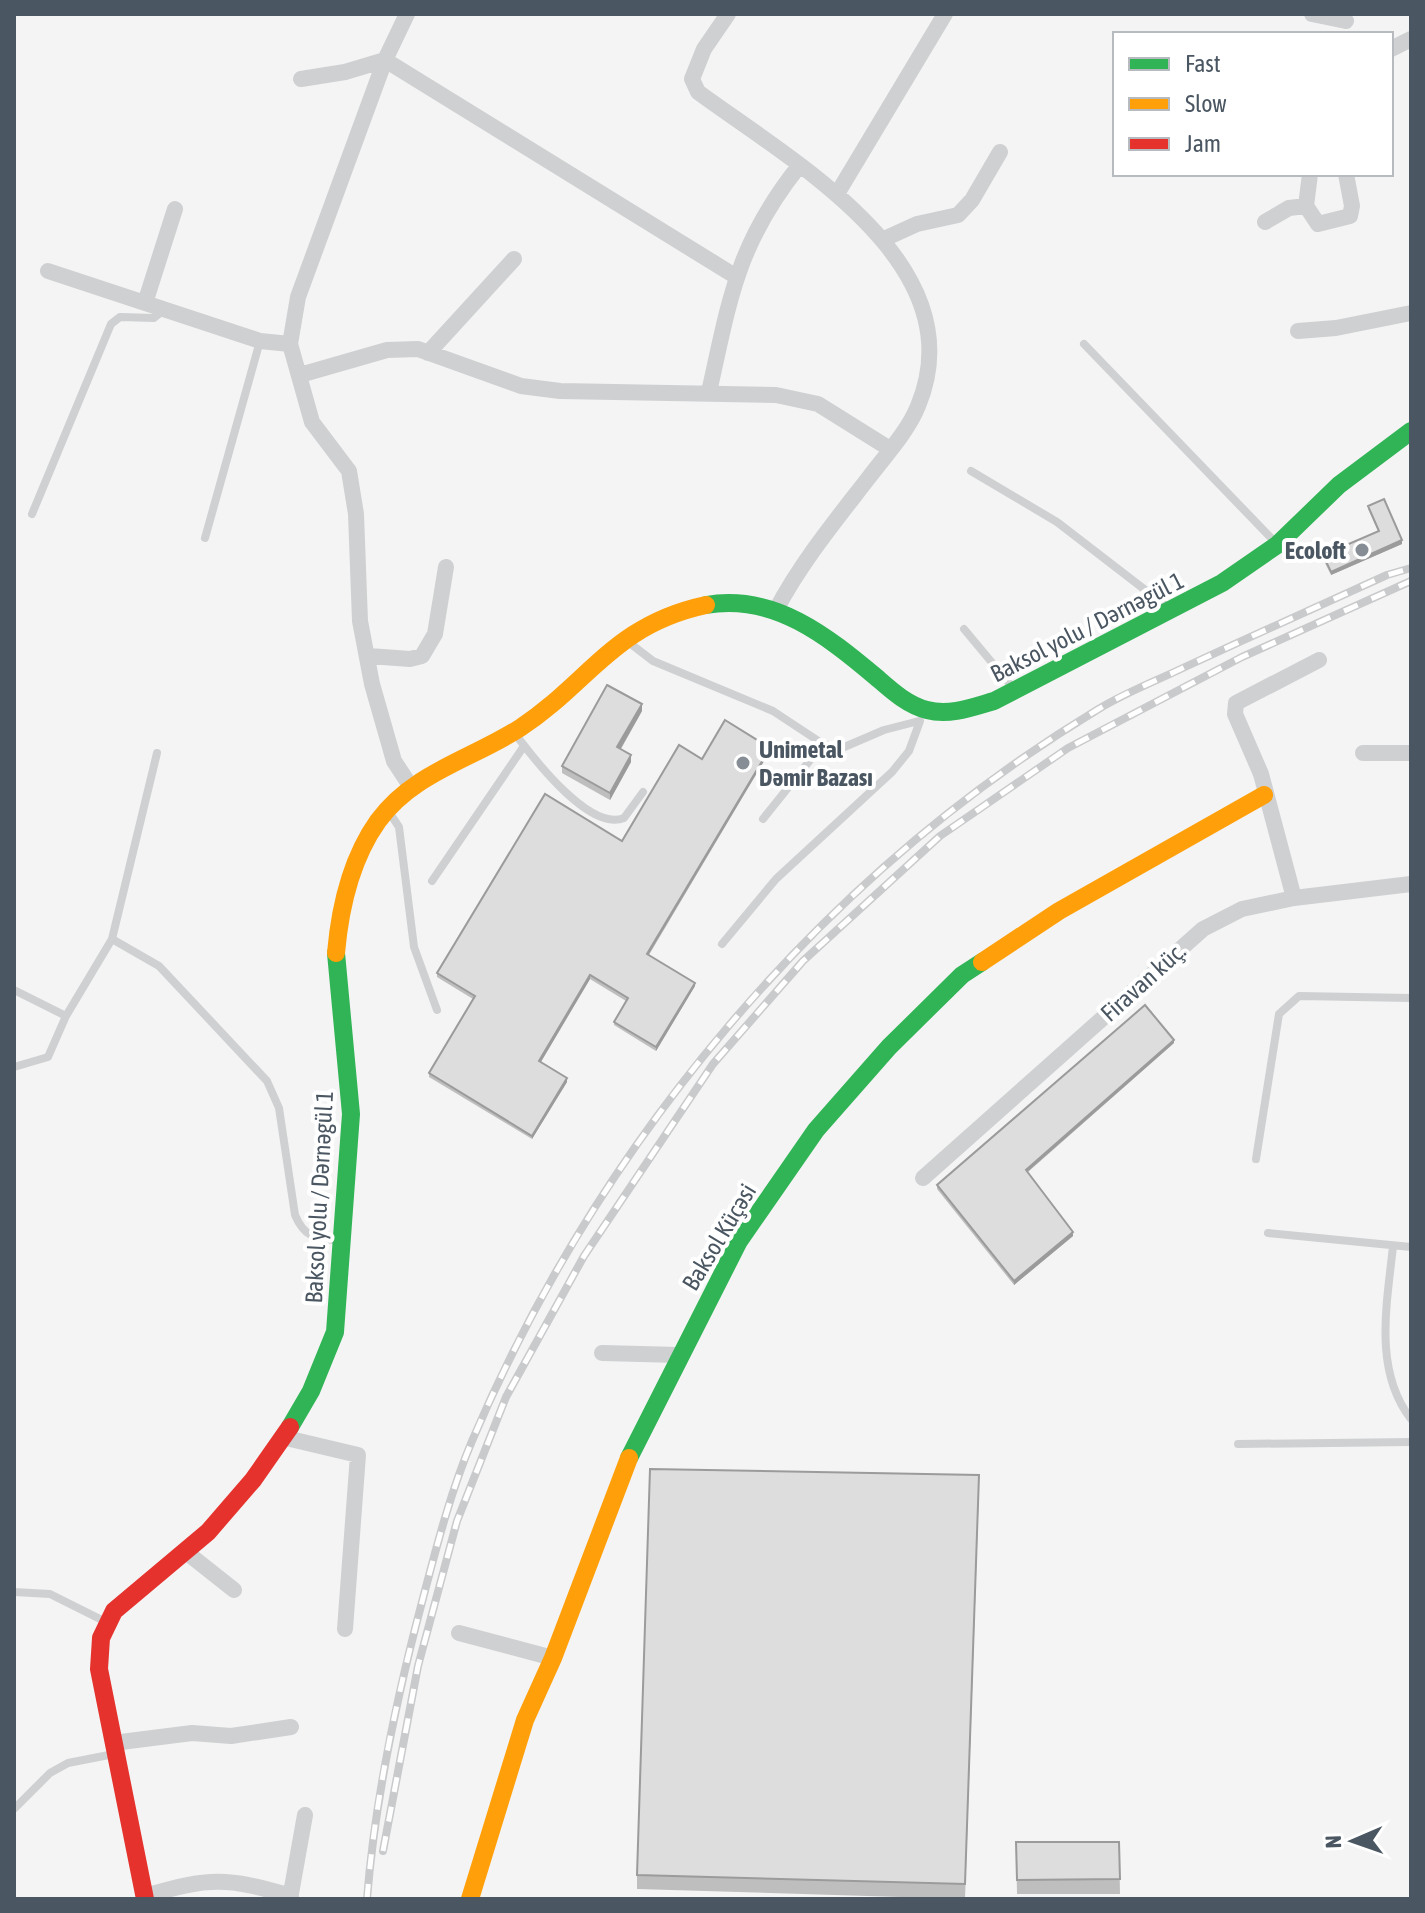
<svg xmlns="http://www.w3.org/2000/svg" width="1425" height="1913" font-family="'Asap Condensed',sans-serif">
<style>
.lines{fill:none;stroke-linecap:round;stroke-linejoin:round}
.lane{stroke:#ced0d2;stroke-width:8}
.street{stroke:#ced0d2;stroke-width:16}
.fast{stroke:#30b455;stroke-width:18}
.slow{stroke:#ff9f0a;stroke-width:18}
.jam{stroke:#e5322d;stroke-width:18}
.rail-casing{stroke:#c9cacc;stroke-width:8}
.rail{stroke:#fff;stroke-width:5;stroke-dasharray:15;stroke-linecap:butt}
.wall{fill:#bebebf}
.shaded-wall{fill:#9b9b9b}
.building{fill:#ddddde;stroke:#9b9b9b;stroke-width:2}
.poi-dot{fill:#868d94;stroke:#fff;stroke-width:3}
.labels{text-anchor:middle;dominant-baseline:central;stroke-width:8;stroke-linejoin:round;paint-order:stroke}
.poi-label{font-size:24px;font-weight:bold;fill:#4a5661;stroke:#fff;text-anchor:end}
.street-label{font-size:24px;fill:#4a5661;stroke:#fff}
</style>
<rect width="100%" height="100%" fill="#f4f4f4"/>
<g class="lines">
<!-- lane -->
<path class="lane" d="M1084,344L1274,541
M971,471L1057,522L1166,606
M32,514L111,324L120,317L154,318L164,310
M205,538L260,341
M964,629L1014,689
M627,641L653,661L773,711L823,744L842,748L884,730L919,721
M516,735C534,759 590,832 624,818L643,792
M389,812L399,827L414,947L437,1010
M763,819L823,744
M432,881L524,746
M112,939L157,753
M722,944L776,879L892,772L909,751L920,721
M14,990L66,1016
M14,1067L48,1057L66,1016L112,939L159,966L267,1081L279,1108L295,1215C305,1239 317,1238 341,1241
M1256,1159L1279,1014L1299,996L1411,998
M1268,1233L1411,1247
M1393,1246C1387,1304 1373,1370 1411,1419
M1238,1444L1411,1442
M14,1592L50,1594L102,1620
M14,1809L50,1773L68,1763L114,1754"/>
<!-- street -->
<path class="street" d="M407,14L385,60L298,297L290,344L312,422L349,471L356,514L360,621L372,684L394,761L411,787
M728,14L704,49L692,79L698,92C793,162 977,264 918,406C908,431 886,455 870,476C836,520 802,561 776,610
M1312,14L1346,21
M1391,49L1411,39
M301,79L345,72L385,60L735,276
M1310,174L1306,206L1318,224L1350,216L1352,206L1346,174
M837,194L945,14
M1265,222L1289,208L1306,206
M884,239L917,224L958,215L972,200L1000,152
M48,271L260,341L290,344
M145,303L175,209
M1298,331L1336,328L1411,313
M428,353L514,259
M300,375L387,350L418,349L521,386L560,391L776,395L818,404L890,449
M709,392C730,298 737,244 799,166
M369,656L410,659L422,656L435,634L446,567
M1363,753H1411
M1294,898L1261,774L1235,714L1236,703L1319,660
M923,1178L1203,929L1242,909L1294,898L1411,884
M602,1353L679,1355
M282,1437L358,1455L345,1629
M186,1552L234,1590
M459,1633L553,1658
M113,1743L192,1733L231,1736L291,1727
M145,1896C210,1877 226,1877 291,1896
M290,1899L305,1815"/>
<!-- fast -->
<path class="fast" d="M706,605C774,593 827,636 876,677C891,690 907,705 927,710C950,716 973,707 994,701L1222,583L1277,545L1339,485L1411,431
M290,1427L311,1391L335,1332L351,1114L336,953
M629,1458L739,1241L816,1130L889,1047L962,975L982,962"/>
<!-- slow -->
<path class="slow" d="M336,953C340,907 351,859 378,821C414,772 472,759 520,728C590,682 613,625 706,605
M982,962L1059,911L1264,795
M470,1899L525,1720L553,1658L629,1458"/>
<!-- jam -->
<path class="jam" d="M145,1899L99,1669L101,1638L114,1611L208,1532L253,1480L290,1427"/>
<!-- rail casing -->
<g class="rail-casing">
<path id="rail" d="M383,1851L418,1666L457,1521L506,1397L584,1256L713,1064L803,961L940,836L1068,748L1242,657L1411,581
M367,1899C375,1798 396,1700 422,1602C436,1549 450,1493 472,1441C599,1143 819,878 1097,710C1124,693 1156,681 1185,667C1252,636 1319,606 1387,575L1411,568"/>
</g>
<!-- rail -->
<use href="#rail" class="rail"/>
</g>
<!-- wall -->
<path class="wall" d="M1368,506L1402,544L1331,575L1323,559V555L1378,531L1368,509Z
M642,711L621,749L631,762L610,800L562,773V766Z
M770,751L649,955L695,986L656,1051L614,1025V1022L626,1001L590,979L541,1062L567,1082L532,1139L429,1077V1073L473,999L437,977V973L622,841L702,759Z
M1174,1043L1028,1172L1073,1236L1014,1285L937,1189V1185Z
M979,1489L965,1899L637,1889V1875Z
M1016,1842H1119L1120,1894H1017Z"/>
<!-- shaded-wall -->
<path class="shaded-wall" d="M1402,540V544L1331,575V572Z
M642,704V711L617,755V747Z
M770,748V751L647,957V954Z
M631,755V762L610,800V793Z
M590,975V979L539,1065V1061Z
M695,983V986L656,1051V1047Z
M1174,1040V1043L1026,1173V1170Z
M567,1078V1082L532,1139V1136Z
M1073,1232V1236L1014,1285V1281Z"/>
<!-- building -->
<path class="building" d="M1384,499L1402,540L1331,572L1323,555L1379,531L1368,506Z
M607,685L642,704L617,747L631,755L610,793L562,766Z
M725,720L770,748L647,954L695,983L656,1047L614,1022L628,998L590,975L539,1061L567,1078L532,1136L429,1073L475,996L437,973L545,794L622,841L679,745L702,759Z
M1145,1005L1174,1040L1026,1170L1073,1232L1014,1281L937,1185Z
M650,1469L979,1475L965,1884L637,1875Z
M1016,1842H1119L1120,1879L1017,1880Z"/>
<!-- markers -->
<g class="poi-dot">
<circle cx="1362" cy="550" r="8"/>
<circle cx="743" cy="763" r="8"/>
</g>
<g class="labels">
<!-- poi labels -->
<g class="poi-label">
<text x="1346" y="550">Ecoloft</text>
<text x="759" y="749" text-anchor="start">Unimetal<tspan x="759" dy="28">Dəmir Bazası</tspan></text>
</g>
<!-- street labels -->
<g class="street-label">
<text transform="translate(1087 627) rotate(-27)">Baksol yolu / Dərnəgül 1</text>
<text transform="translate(1143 982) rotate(-42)">Firavan küç.</text>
<text transform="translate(319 1197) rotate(-87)">Baksol yolu / Dərnəgül 1</text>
<text transform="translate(719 1237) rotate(-59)">Baksol Küçəsi</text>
</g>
</g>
<!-- border -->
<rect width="1425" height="1913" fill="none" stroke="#4a5661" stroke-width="32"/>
<!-- legend -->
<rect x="1113" y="32" width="280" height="144" fill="#ffffff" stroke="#b7bbc0" stroke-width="2"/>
<rect x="1129" y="58" width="40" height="12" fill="#30b455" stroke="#b7bbc0" stroke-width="2"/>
<text x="1185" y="72" font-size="24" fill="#4a5661">Fast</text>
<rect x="1129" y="98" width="40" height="12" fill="#ff9f0a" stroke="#b7bbc0" stroke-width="2"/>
<text x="1185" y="112" font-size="24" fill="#4a5661">Slow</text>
<rect x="1129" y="138" width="40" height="12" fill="#e5322d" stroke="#b7bbc0" stroke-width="2"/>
<text x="1185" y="152" font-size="24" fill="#4a5661">Jam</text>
<!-- north arrow -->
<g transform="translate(1353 1841) rotate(268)" stroke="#ffffff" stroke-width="6" paint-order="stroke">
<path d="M0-6L14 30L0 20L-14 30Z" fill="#4a5661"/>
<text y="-12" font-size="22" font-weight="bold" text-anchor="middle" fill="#4a5661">N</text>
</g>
</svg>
